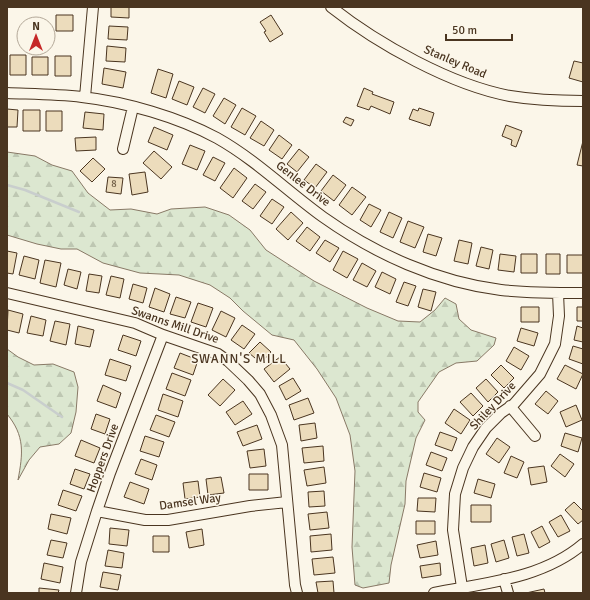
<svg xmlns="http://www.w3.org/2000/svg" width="590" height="600" font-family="Signika,sans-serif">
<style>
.forest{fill:url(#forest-firs);stroke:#887966}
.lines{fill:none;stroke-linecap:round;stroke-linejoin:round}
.stream{stroke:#c9cecd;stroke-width:2.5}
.building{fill:#ecdcbc;stroke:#4a3520}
.minor-casing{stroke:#4a3520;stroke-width:12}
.minor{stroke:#fbf6e9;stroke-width:10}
.labels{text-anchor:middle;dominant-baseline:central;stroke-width:3;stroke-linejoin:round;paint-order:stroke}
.number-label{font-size:10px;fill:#725f47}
.street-label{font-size:12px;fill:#4a3520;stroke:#fbf6e9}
.neighbourhood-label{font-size:13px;letter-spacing:1px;fill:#4a3520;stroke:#fbf6e9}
</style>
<defs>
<pattern id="forest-firs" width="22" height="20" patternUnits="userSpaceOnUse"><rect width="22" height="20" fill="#dce7d0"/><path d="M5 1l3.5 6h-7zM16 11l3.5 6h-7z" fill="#bec7b2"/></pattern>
</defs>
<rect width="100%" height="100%" fill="#fbf6e9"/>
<!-- forest -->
<path class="forest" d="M7,152L35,156L52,165L72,171L88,193L110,210L131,209L157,214L171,209L205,207L229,215L250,230L266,250L314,281L367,308L398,321L420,322L435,310L445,298L456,304L459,319L471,330L496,338L494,345L477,361L456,363L439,372L418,402V412L425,420L416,438L406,481L405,504L391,565L389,583L363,588L355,585L352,547L355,471L350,435L336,398L317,369L294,340L272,335L243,311L230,298L210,285L179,275L140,273L103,263L77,249H61L37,244L7,235Z
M7,349L18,357L34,365L53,364L74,372L78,387L76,412L71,433L59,444L40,447L29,460L18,480C23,453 25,436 7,414Z"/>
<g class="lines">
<!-- stream -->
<path class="stream" d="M7,185L25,190L79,212
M7,383L23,390L62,417"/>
</g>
<!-- building -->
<path class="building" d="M111,7H129V18L111,17Z
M56,15H73V31H56Z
M271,15L283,34L270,42L264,32L266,31L260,22Z
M109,26L128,27L127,40L108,39Z
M107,46L126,48L125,62L106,61Z
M10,55H26V75H10Z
M55,56H71V76H55Z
M32,57H48V75H32Z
M574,61L583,63V82L569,78Z
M104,68L126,72L123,88L102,84Z
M158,69L173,74L166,98L151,93Z
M179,81L194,87L187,105L172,99Z
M203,88L215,94L205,113L193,107Z
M364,88L373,92L372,94L394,102L390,114L371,106L369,110L357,106Z
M224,98L236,105L225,124L213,116Z
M242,108L256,116L245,135L231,127Z
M419,108L434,113L430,126L409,119L413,109L418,111Z
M7,109L18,110L17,127H7Z
M23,110H40V131H23Z
M46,111H62V131H46Z
M85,112L104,114L103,130L83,128Z
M346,117L354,120L351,126L343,122Z
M261,121L274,130L264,146L250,138Z
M506,125L522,131L516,147L511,145L512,140L502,136Z
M154,127L173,135L167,150L148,142Z
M279,135L292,145L282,159L269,150Z
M96,137V150L76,151L75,138Z
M583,141V166L577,165Z
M190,145L205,151L197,170L182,164Z
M299,149L309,157L297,172L287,164Z
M154,151L172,167L161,179L143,163Z
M213,157L225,163L215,181L203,175Z
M93,158L105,169L92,182L80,171Z
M316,164L327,172L315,188L304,180Z
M234,168L247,178L233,198L220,188Z
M145,172L148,192L132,195L129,174Z
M333,175L346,185L334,201L321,191Z
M108,177L123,178L121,194L106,192Z
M255,184L266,192L253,209L242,201Z
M352,187L366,197L352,215L339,205Z
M272,199L284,207L272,224L260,216Z
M369,204L381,210L371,227L360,220Z
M291,212L303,223L288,240L276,229Z
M389,212L402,218L393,238L380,232Z
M408,221L424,227L415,248L400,242Z
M307,227L320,237L310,251L296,241Z
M428,234L442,238L436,256L423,252Z
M325,240L339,248L330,262L316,253Z
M459,240L472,243L468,264L454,261Z
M481,247L493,250L489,269L476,266Z
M7,251L17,253L13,274L7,273Z
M343,251L358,259L347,278L333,270Z
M500,254L516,256L514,272L498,270Z
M521,254H537V273H521Z
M546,254H560V274H546Z
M567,255H583V273H567Z
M24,256L39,260L35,279L19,275Z
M45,260L61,263L56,287L40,283Z
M362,263L376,271L367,287L353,280Z
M68,269L81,272L77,289L64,285Z
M382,272L396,279L390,294L375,287Z
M89,274L102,276L99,293L86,291Z
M111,276L124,279L120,298L106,295Z
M404,282L416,286L408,306L396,302Z
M133,284L147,288L143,303L129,299Z
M155,288L170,294L164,312L149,307Z
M423,289L436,292L431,311L418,307Z
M176,297L191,302L185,318L170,314Z
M198,303L213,308L206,327L191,322Z
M521,307H539V322H521Z
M577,307H583V321H577Z
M8,310L23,314L19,333L7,330Z
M221,311L235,318L226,337L212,330Z
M31,316L46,320L43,336L27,333Z
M55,321L70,324L66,345L50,341Z
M242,325L255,334L244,349L231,340Z
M78,326L94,330L90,347L75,344Z
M577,326L583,328V342L574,340Z
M521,328L538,333L534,346L517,341Z
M123,335L141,341L136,356L118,350Z
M260,342L271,352L261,363L249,353Z
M573,346L583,349V364L569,359Z
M514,347L529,356L521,370L506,361Z
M180,353L198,360L193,375L174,368Z
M280,357L290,369L274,382L264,369Z
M110,359L131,366L126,381L105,375Z
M501,365L514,378L504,388L491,375Z
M565,365L583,374L576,389L557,379Z
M172,373L191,380L185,396L166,389Z
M293,378L301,391L286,400L279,386Z
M223,379L235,390L220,406L208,395Z
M486,379L498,392L488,402L476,388Z
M103,385L121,393L116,408L97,401Z
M546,391L558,401L548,414L535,404Z
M471,393L483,406L473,416L460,402Z
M163,394L183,401L178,417L158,410Z
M308,398L314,413L294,420L289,405Z
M243,401L252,414L235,425L226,412Z
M576,405L582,420L566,427L560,412Z
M454,409L470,420L461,434L445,423Z
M96,414L110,419L105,434L91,429Z
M156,415L175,422L169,437L150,430Z
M315,423L317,438L301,441L299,425Z
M257,425L262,439L243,446L237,432Z
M440,432L457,438L452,451L435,445Z
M565,433L582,438L578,452L561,446Z
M145,436L164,442L159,457L140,451Z
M497,438L510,447L499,463L486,454Z
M81,440L100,448L94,463L75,456Z
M323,446L324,461L304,463L302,448Z
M264,449L266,466L250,468L247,451Z
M431,452L447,458L442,471L426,465Z
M560,454L574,464L565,477L551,466Z
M511,456L524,462L517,478L504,473Z
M141,459L157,465L152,480L135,474Z
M544,466L547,482L531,485L528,468Z
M324,467L326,483L307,486L304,470Z
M75,469L90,474L84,489L70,484Z
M424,473L441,478L437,492L420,487Z
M249,474H268V490H249Z
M221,477L224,493L208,495L206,479Z
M478,479L495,484L491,498L474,493Z
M198,481L200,497L185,499L183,483Z
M130,482L149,489L144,504L124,497Z
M63,490L82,496L76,511L58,505Z
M324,491L325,506L309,507L308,492Z
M418,498H436L435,512L417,511Z
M574,502L583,511V520L578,524L565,510Z
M471,505H491V522H471Z
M327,512L329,528L310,530L308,514Z
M51,514L71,518L67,534L48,529Z
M561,515L570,531L558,537L549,522Z
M416,521H435V534H416Z
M542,526L550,542L539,548L531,532Z
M110,528L129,530L127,546L109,544Z
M202,529L204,545L189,548L186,532Z
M331,534L332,550L311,552L310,536Z
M524,534L529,553L517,556L512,537Z
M153,536H169V552H153Z
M51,540L67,543L63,558L47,555Z
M504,540L509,558L496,562L491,544Z
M436,541L438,555L420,558L417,545Z
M485,545L488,563L474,566L471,548Z
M108,550L124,553L122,568L105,566Z
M333,557L335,573L314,575L312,559Z
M44,563L63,567L60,583L41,579Z
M440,563L441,575L422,578L420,566Z
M103,572L121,575L118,590L100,587Z
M333,581L334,593H318L316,582Z
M39,588L59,590L58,593H39Z
M544,589L545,593H526Z"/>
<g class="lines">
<!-- minor casing -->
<g class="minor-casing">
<path id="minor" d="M331,7C378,44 451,85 510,96C534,100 558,101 583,101
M7,93C32,94 57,94 82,97C126,102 178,117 217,138C256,160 287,191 323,217C375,254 437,282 501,290C528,293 556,293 583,293
M85,97L93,7
M123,149L133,107
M7,293L135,323L163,335L218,354L228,361L248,380L260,394L271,415L282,445L295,585L297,593
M510,406L535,436
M97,511L145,520H168L250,506L287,502
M504,579L508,593
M462,587L453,530L455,494L463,468L473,447L486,428L501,413L514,404L540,374L555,344L559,316L558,293
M76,593L81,562L97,511L110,473L163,335
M434,593C484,583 542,579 583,544"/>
</g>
<!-- minor -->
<use href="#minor" class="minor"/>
</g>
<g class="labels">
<!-- number labels -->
<g class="number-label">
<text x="114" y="184">8</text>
</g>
<!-- street labels -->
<g class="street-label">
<text transform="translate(455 62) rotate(23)">Stanley Road</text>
<text transform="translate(303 184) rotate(38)">Genlee Drive</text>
<text transform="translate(175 325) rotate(19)">Swanns Mill Drive</text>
<text transform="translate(493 406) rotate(-47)">Shiley Drive</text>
<text transform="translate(103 458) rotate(-70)">Hoppers Drive</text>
<text transform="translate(190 502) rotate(-8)">Damsel Way</text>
</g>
<!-- neighbourhood labels -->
<g class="neighbourhood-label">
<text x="239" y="359">SWANN'S MILL</text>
</g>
</g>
<!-- border -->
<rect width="590" height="600" fill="none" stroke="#4a3520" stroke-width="16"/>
<!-- north arrow -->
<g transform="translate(36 36)"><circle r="19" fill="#fbf6e9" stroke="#b4a999"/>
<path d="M0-3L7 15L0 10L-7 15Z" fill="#c62828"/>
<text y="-6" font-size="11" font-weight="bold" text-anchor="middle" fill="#4a3520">N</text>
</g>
<!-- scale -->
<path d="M446 34v6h66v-6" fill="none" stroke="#4a3520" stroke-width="2"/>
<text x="452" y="34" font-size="12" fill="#4a3520" stroke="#fbf6e9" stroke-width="3" paint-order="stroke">50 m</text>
</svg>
